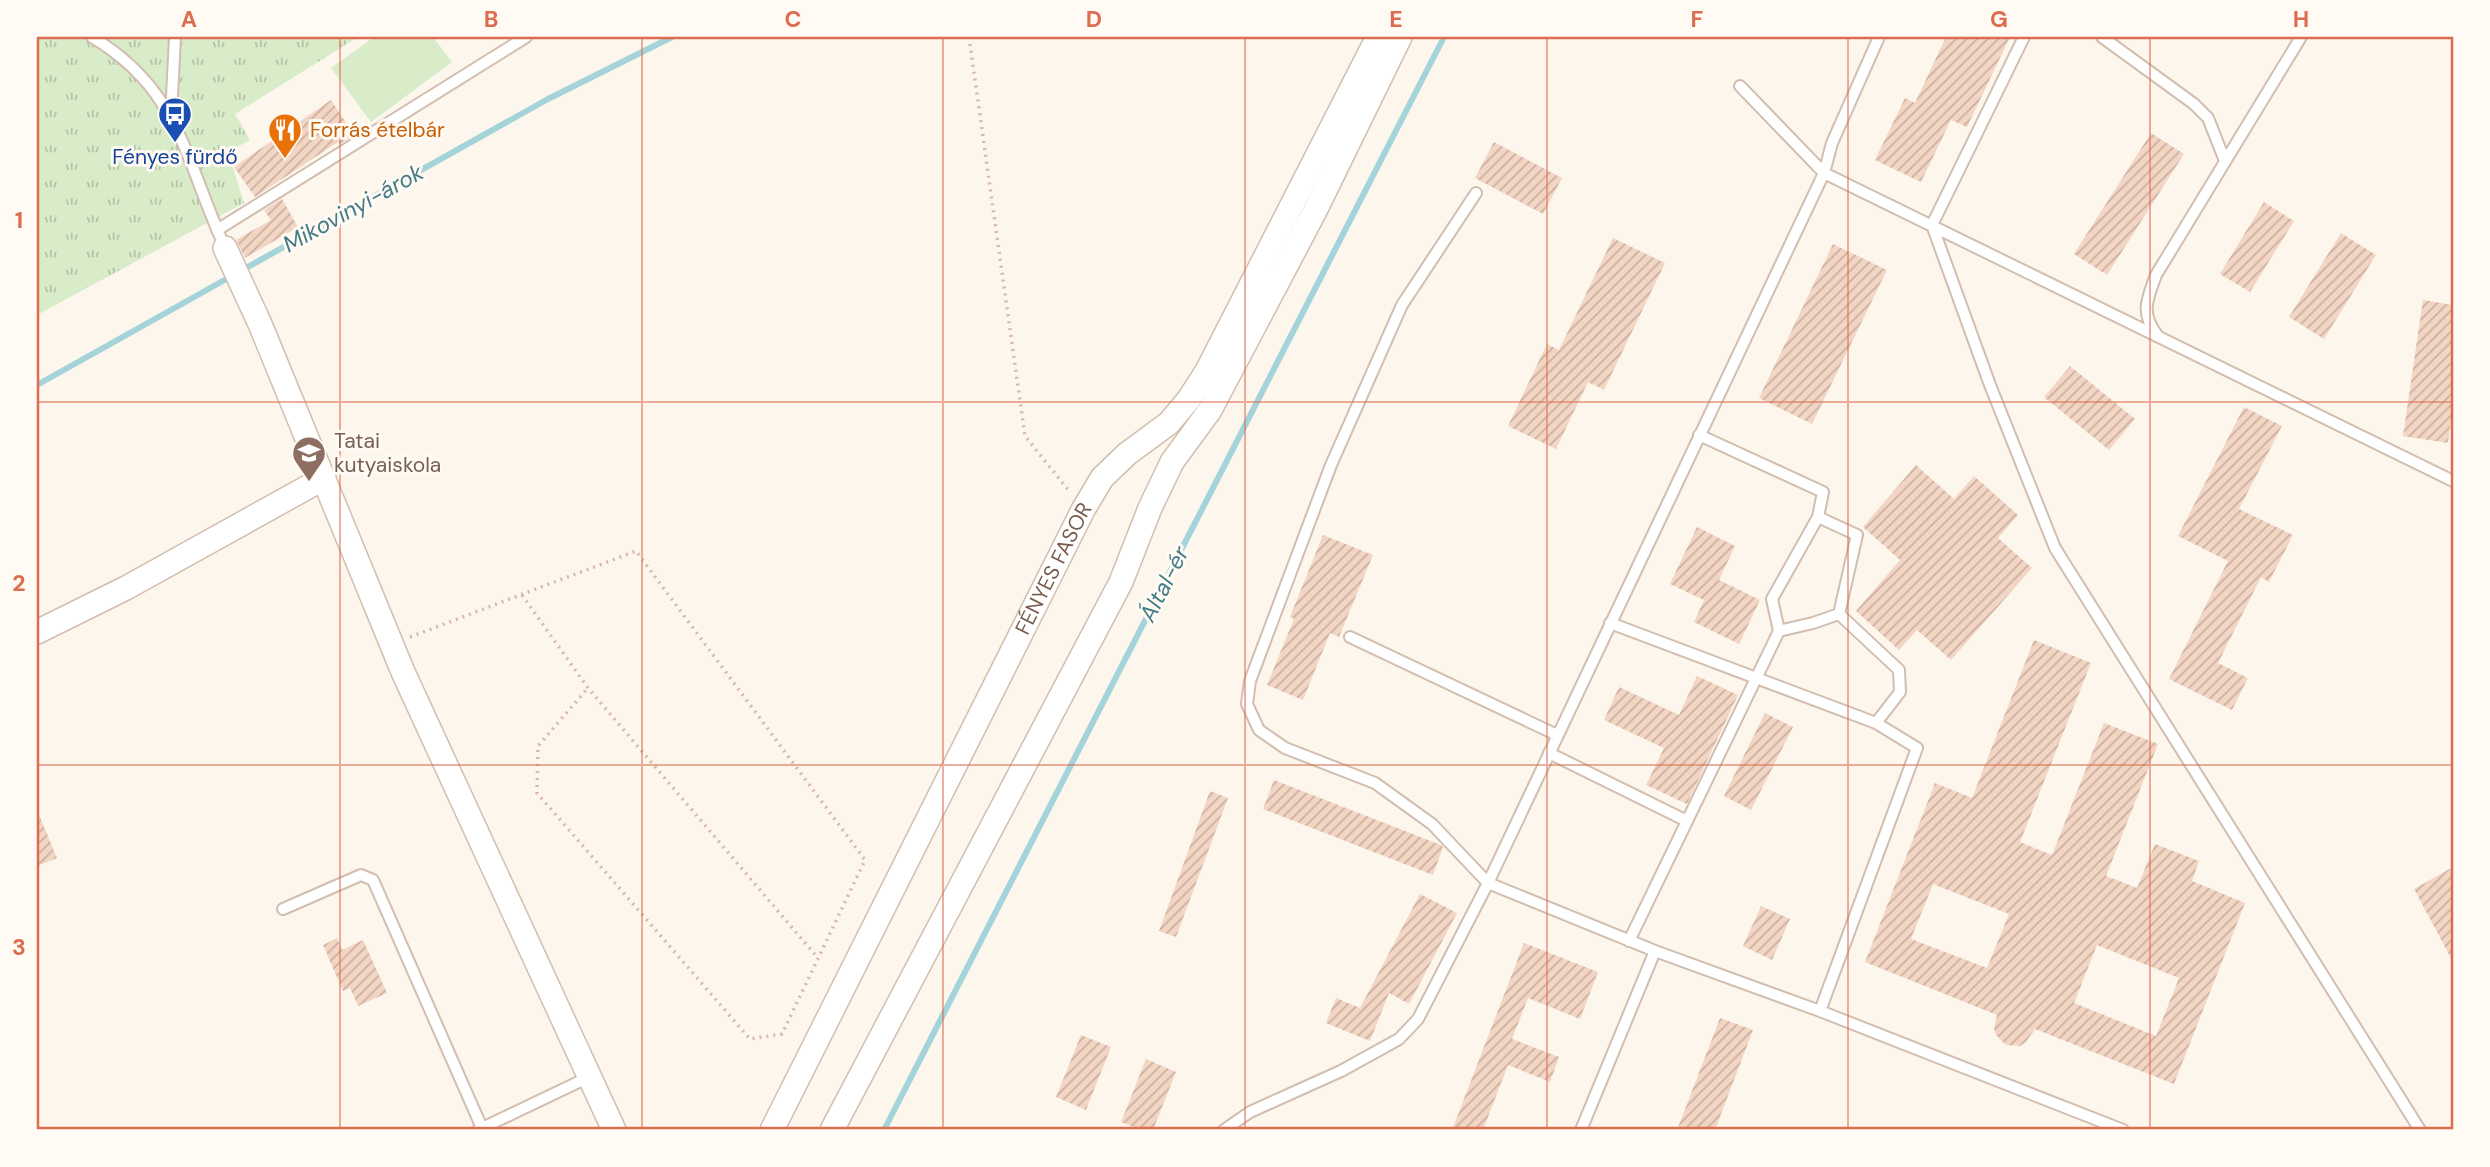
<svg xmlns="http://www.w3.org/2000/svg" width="2490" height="1167" font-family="'DM Sans',sans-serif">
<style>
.grass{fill:url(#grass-tufts)}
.park{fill:#d8ecc9}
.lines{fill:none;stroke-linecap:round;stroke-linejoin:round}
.stream{stroke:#a5d3da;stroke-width:6}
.building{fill:url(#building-hatch);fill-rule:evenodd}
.service-casing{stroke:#d1beb0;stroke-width:14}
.minor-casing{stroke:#d1beb0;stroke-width:26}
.path{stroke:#d9b8a5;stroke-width:3.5;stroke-dasharray:2 5;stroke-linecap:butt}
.service{stroke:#fff;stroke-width:10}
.minor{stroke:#fff;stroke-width:23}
.grid{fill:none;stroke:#dc6d51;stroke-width:2;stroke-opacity:0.55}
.labels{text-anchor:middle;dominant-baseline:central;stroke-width:6;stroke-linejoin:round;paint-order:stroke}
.food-label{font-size:21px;fill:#c56008;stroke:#fffaf3;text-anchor:start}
.transit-label{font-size:21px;fill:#164399;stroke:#fffaf3}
.education-label{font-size:21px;fill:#785e54;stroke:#fffaf3;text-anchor:start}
.street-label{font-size:21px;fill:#7a5c4d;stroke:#fffaf3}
.water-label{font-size:23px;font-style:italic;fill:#437c86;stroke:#fffaf3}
.neatline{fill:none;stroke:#dc6d51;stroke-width:2.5}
.grid-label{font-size:23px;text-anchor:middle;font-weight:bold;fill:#dc6d51}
</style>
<defs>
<pattern id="grass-tufts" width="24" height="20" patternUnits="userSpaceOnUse" patternTransform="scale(1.75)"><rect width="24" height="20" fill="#d8ecc9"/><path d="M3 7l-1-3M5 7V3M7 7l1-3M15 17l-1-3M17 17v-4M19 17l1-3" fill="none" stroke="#b4c2a5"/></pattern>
<pattern id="building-hatch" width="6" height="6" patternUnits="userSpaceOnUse" patternTransform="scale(1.75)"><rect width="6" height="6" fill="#f3d5c3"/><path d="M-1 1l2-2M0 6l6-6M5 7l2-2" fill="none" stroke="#cab0a1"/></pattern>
</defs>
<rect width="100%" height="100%" fill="#fdf6ec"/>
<!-- grass -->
<path class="grass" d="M37,37H358L235,114L250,140L228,152L244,203L37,315Z"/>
<!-- park -->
<path class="park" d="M374,37H433L452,62L371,122L331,68Z"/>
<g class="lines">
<!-- stream -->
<path class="stream" d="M37,385L548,99L672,37
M884,1130L1444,37"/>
</g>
<!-- building -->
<path class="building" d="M1946,37H2010L1967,127L1951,120L1921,182L1875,160L1905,98L1915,103Z
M331,100L354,135L340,144L338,142L255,197L234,167Z
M2151,133L2184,154L2107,275L2074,254Z
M1494,142L1562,178L1543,214L1475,178Z
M282,199L298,227L245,258L236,240L271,220L264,210Z
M2264,202L2294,221L2250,292L2220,274Z
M2341,233L2376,255L2324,339L2289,317Z
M1613,238L1665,263L1604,390L1588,382L1556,449L1508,426L1547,344L1559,350Z
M1833,244L1887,270L1812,424L1759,398Z
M2423,300L2453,305V404L2448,443L2403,436Z
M2070,366L2135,419L2109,450L2044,397Z
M2244,407L2282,426L2239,509L2293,535L2269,582L2261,577L2218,663L2248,678L2232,710L2169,679L2228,561L2178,536Z
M1916,465L1954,499L1974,476L2018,515L1998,538L2032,568L1951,660L1917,630L1899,650L1856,611L1900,560L1863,527Z
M1697,527L1735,546L1719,580L1760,600L1739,644L1694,622L1704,600L1670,584Z
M1323,535L1373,555L1339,637L1330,633L1303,700L1267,685L1294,619L1290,617Z
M2034,640L2091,663L2020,842L2052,855L2104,723L2158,744L2106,876L2137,888L2155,844L2199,861L2192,881L2245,903L2174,1084L2035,1029L2026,1042L2020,1046L2006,1045L1996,1035L1994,1028L1997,1015L1865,962L1935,783L1972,798ZM1933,884L2009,914L1987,968L1911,939ZM2097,945L2179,978L2156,1036L2074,1003Z
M1697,676L1738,695L1687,804L1646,785L1664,748L1604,720L1619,687L1679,715Z
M1765,713L1793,727L1751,810L1724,796Z
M1274,780L1441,845L1443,847L1433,875L1263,809Z
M1210,791L1228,798L1176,937L1159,931Z
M37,810L57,858L37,866Z
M2453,867V962L2414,889Z
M1420,894L1457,913L1409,1004L1389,993L1370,1041L1326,1023L1336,998L1360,1008Z
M1761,906L1790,919L1772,960L1743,946Z
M337,938L342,950L363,940L387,993L358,1006L350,988L343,991L323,945Z
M1524,943L1598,972L1580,1019L1528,998L1512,1039L1559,1057L1550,1082L1508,1065L1483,1130H1452Z
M1720,1018L1753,1030L1715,1130H1677Z
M1081,1035L1111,1047L1086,1110L1056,1097Z
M1146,1059L1176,1072L1153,1130H1141L1121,1122Z"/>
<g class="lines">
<!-- service casing -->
<g class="service-casing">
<path id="service" d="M92,37C176,87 184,153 220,236
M2024,37L1932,225L1990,385L2055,548L2420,1130
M2102,37L2194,104L2208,118L2225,161
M1740,86L1824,173L2453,481
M171,116L175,37
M1476,193L1402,305L1331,465L1250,681L1247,704L1259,730L1285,748L1375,783L1432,824L1488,883L1655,951L1820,1011L2123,1130
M217,230L526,37
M2157,335C2140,312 2147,300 2156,275L2301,37
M1699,435L1823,492L1818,517
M1610,623L1876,723
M1350,637L1557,735
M1549,753L1687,821
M283,909L361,875L373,880L482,1128
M1629,941L1779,631
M1820,1011L1917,748L1876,723L1900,692L1899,670L1839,614L1857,535L1818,517L1772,599L1779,631L1813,623L1839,614
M478,1130L589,1077
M1224,1130L1250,1112L1341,1071L1399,1039L1418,1019L1488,883L1824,173L1832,143L1879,37
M1581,1130L1655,951"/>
</g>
<!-- minor casing -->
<g class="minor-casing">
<g id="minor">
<path d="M225,248L260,324L403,672L614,1130"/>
<path d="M37,632L126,588L324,478"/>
<path id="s1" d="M772,1130L1083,510L1102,478L1127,454L1169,423L1189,399L1207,371L1378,37"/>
<path d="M832,1130L1121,582L1150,508L1172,462L1210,410L1315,211L1400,37"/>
</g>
</g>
<!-- path -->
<path class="path" d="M969,37L1025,436L1069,491
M522,595L588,688L818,958
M410,637L636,551L865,860L782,1034L750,1039L537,793L538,746L588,688"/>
<!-- service -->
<use href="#service" class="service"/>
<!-- minor -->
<use href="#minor" class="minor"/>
</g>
<!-- grid -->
<path class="grid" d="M340,37V1130M642,37V1130M943,37V1130M1245,37V1130M1547,37V1130M1848,37V1130M2150,37V1130M37,402H2453M37,765H2453"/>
<!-- icons -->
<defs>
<g id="bus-pin" transform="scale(1.75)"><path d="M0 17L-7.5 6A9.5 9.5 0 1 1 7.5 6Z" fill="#1a4fb4" stroke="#fffaf3"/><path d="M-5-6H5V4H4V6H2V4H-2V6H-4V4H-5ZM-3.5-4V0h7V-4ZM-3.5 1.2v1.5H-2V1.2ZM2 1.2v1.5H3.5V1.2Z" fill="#fff"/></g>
<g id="restaurant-pin" transform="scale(1.75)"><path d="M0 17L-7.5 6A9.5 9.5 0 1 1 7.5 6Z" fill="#e8710a" stroke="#fffaf3"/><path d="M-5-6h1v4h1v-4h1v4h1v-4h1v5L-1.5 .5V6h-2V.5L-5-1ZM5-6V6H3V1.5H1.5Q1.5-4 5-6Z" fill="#fff"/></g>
<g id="school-pin" transform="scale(1.75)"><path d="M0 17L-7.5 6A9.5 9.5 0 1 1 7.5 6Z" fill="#8d6e63" stroke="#fffaf3"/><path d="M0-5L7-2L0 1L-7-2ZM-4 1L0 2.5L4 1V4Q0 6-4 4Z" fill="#fff"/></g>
</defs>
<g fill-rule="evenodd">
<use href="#bus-pin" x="175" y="114"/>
<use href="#restaurant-pin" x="285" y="130"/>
<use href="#school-pin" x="309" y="453"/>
</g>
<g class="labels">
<!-- food labels -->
<g class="food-label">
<text x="310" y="130">Forrás ételbár</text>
</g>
<!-- transit labels -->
<g class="transit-label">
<text x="175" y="157">Fényes fürdő</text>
</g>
<!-- education labels -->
<g class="education-label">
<text x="334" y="441">Tatai<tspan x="334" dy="24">kutyaiskola</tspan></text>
</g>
<!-- street labels -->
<g class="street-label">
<text stroke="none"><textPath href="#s1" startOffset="628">FÉNYES FASOR</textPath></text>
</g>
<!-- water labels -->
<g class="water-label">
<text transform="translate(353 208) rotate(-29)">Mikovinyi-árok</text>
<text transform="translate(1164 584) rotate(-63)">Által-ér</text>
</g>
</g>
<!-- border -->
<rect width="2490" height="1167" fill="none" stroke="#fffaf3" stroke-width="77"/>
<rect x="38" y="38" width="2414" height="1090" class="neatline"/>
<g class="grid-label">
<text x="189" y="27">A</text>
<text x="491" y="27">B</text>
<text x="793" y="27">C</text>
<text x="1094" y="27">D</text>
<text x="1396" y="27">E</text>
<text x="1697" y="27">F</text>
<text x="1999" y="27">G</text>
<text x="2301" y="27">H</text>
<text x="19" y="228">1</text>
<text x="19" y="591">2</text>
<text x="19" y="955">3</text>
</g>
</svg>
